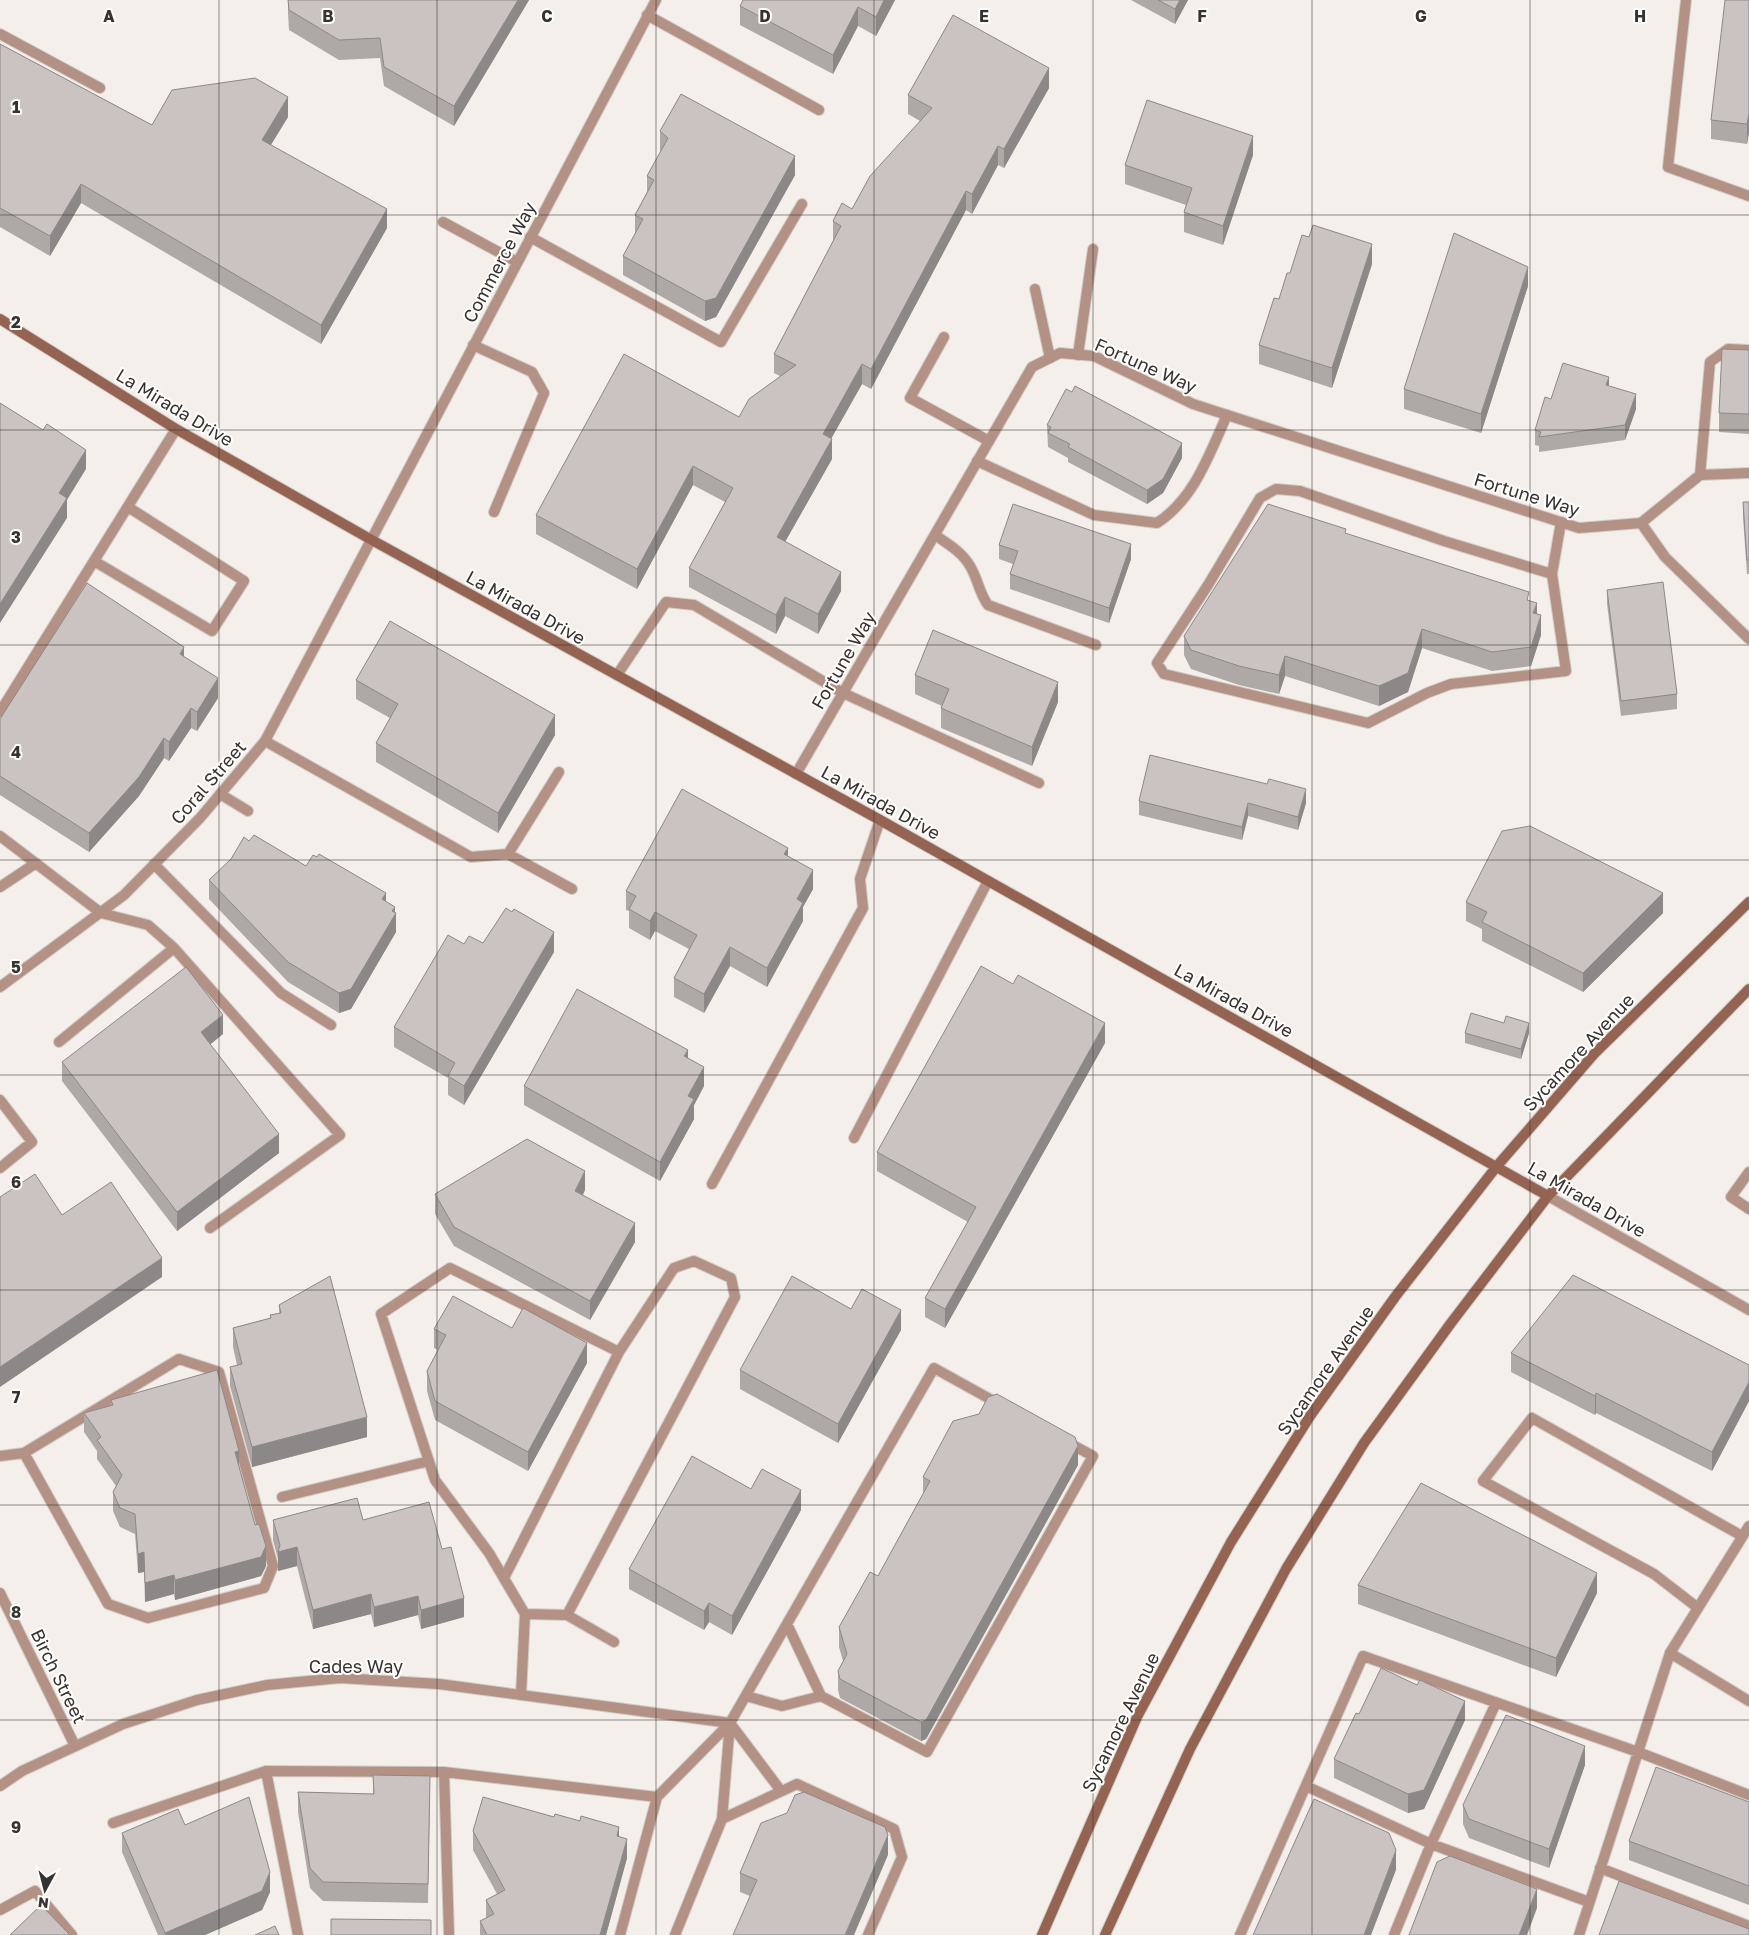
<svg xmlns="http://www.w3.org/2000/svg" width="1749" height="1935" font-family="'Golos Text',sans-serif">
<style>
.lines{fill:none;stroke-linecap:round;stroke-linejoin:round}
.service-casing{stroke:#d2cdc9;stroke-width:12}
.minor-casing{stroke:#d2cdc9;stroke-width:12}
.secondary-casing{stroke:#d2cdc9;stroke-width:12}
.service{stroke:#b49185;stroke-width:10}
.minor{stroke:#b49185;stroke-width:10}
.secondary{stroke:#946352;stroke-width:10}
.wall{fill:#aea8a7}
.shaded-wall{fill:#8d8888}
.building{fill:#cac3c2;stroke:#8d8888}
.grid{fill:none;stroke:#353331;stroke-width:1;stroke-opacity:0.55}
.labels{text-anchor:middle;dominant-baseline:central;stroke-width:4;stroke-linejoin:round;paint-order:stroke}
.street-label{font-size:18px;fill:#353331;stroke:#fffdfb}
.grid-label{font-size:16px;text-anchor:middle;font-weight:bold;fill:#353331;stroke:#fffdfb;stroke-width:4;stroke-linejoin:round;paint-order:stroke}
</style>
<rect width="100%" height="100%" fill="#f4efea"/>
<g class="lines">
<!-- service casing -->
<g class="service-casing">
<path id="service" d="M1686,0L1668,167L1749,196
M647,15L819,110
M0,34L100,88
M443,222L517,262
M530,237L721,342L802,204
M1035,289L1050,358
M944,337L910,398L989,441
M473,345L532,372L544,393L494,512
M1078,355L1093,249
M977,461L1094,515L1157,523C1194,499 1209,455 1227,415
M1749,473L1700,475L1641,523L1665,557L1749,639
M1700,475L1710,362L1728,349L1749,350
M935,535C948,544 962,552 970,566C978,579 979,593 988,605L1096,645
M94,561L212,631L244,581L128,507
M1552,574L1444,541L1300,491L1276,489L1260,498L1208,585L1157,663L1164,674L1368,723L1427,693L1451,684L1566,671L1552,574L1561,522
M617,675L666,602L694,605L843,693L1039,783
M0,712L176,429
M265,741L471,857L508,854L559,772
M220,794L248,811
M0,836L101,913L148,925L174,948L59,1042
M508,854L572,889
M154,864L281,993L331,1025
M0,887L36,863
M174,948L340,1135L210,1228
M0,1100L32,1142L0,1168
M854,1138L988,881
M1749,1172L1731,1197L1749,1209
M712,1184L863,908L860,879L880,820
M0,1456L24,1453L179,1359L219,1372L273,1566L264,1588L148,1618L108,1604L24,1453
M282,1497L429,1461
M504,1578L619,1352
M1698,1608L1654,1574L1483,1481L1532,1418L1742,1536
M567,1615L614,1642
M787,1624L821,1696L927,1752L1093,1456L1067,1442
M521,1695L525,1614L489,1553L435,1480L381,1314L450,1268L619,1352L674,1268L694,1261L731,1278L735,1297L567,1615L525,1614
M746,1696L782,1706L821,1696
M730,1723L781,1791
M444,1772L449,1935
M1306,1786L1431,1844L1589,1902
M722,1819L797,1784L894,1829L902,1857L868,1935
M113,1823L266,1771
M1600,1868L1749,1926
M0,1910L35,1891L72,1935
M298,1935L266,1771L444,1772L657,1797L730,1723L934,1368L999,1404
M620,1935L657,1797
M675,1935L722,1819L730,1723
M1240,1935L1363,1656L1638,1752L1749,1795
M1394,1935L1431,1844L1496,1703
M1579,1935L1670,1653L1749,1701"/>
</g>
<!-- minor casing -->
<g class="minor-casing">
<path id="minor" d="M796,774L1032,367L1060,353L1094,356L1193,404L1579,528L1641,523
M0,987L124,895L200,818L265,741L656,0
M1548,1196L1749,1310
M0,1593L75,1746
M1670,1653L1749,1526
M0,1786L22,1771L123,1724L197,1700L267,1685L340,1678L439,1684L730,1723"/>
</g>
<!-- secondary casing -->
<g class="secondary-casing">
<path id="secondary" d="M0,319L176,429L370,539L880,820L1548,1196
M1042,1935L1137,1717L1231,1542L1310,1416L1395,1297L1497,1166L1594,1054L1749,902
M1105,1935L1190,1749L1286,1569L1364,1443L1451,1323L1548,1196L1749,989"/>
</g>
<!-- service -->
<use href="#service" class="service"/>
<!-- minor -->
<use href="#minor" class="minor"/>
<!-- secondary -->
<use href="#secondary" class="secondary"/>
</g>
<!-- wall -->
<path class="wall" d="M288,0H529L454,126L384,86L380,58L339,60L289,30L288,13Z
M895,0L876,36L858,26L833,74L740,25V6Z
M1131,0H1188L1175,24Z
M1749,0V132L1747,144L1711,139V120Z
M0,44L152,125L288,117L271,145L387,228L321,344L81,203L50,256L0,227Z
M1049,88L1004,168L998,165L972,214L966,210L871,389L862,384L831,439L832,459L785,542L841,591L818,634L785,616L776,634L689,587V568L725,502L693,485L637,589L536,534V515L739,417L780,376L774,373V354L833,241V221L852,209L920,121L908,114V95Z
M660,131L795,175L716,317L705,321L623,275V256L635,234V215L647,192V176L661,151H660Z
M1253,155L1223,245L1184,232V212L1186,205L1125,184V165Z
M1372,264L1332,388L1259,364V345L1290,273Z
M1528,286L1481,433L1404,409V389Z
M1749,350V434L1719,432V413Z
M1609,386L1636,409L1625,440L1539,452V446L1535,445V430L1551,399Z
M1047,425L1182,458L1163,493L1147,504L1068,462V458L1048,447Z
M1743,502H1749V574H1747L1743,517Z
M1346,534L1529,601L1537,614L1541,635L1531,666L1492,671L1422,648L1408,692L1379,706L1285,676L1279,694L1239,685L1191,669L1184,655V636Z
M999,545L1131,559L1109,623L1010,589V574L1013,564L999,559Z
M1607,590L1677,694V709L1621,716L1607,604Z
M184,657L218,698L197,731L191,728L169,761L164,758L139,796L89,852L0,795V719Z
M915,675L1058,702L1032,766L941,728V708L942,706L915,694Z
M356,680L555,735L498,833L376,762V743L390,718L356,699Z
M1139,801L1306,803L1298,830L1248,816L1242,840L1139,815Z
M788,856L813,889L803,907V921L767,987L730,966L704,1013L674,997V978L689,949L655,931L650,940L629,928V911L626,910V891Z
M306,866L386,901L395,912L396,932L351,1009L339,1013L288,982L209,899V880Z
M1466,902L1663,913L1583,992L1482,941V929L1466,921Z
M483,943L554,952L464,1105L448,1095V1078L394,1047V1027L464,944Z
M1465,1033H1529L1521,1059L1465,1043Z
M223,1034L210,1044L279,1153L177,1231L62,1081V1062Z
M1105,1043L945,1328L925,1317V1298L968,1222L877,1171V1152Z
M688,1058L704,1086L694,1105V1119L660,1181L524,1105V1086Z
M585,1190L583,1195L635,1242L590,1320L454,1246L435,1214V1194Z
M279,1305L367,1437L252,1467L230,1386V1367L237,1365L233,1347V1328L270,1318V1315L279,1313Z
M851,1309L901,1330L838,1443L740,1389V1370Z
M512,1328L587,1363L528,1471L435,1420L427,1391V1371L438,1350L434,1348V1329Z
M1511,1353L1749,1365V1401L1712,1471L1596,1413L1595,1415L1511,1372Z
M111,1400L239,1469L266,1566L261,1576L175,1600L174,1594L145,1602L144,1572L138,1573L135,1534L120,1527L113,1511V1492L116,1486L97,1459V1451L84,1432V1413L111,1405Z
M1078,1465L926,1739L921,1741L840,1698L838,1690V1671L843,1661L839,1647V1627L878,1576L923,1494V1477Z
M801,1510L732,1635L709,1622L704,1630L629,1589V1569Z
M273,1520H363L442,1549L464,1617L421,1629L418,1615L374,1627L371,1614L313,1629L297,1566L278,1571V1559L273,1540Z
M1358,1585L1597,1593L1556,1677L1358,1604Z
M1359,1714L1465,1720L1424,1809L1408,1813L1334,1778V1759Z
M1585,1765L1549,1868L1469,1838L1463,1824V1805Z
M373,1775L430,1795L428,1903L323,1901L310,1888L298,1812V1792L373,1794Z
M1749,1802V1905L1629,1860V1841Z
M473,1831L619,1836L627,1858L606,1935H480V1921L486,1918V1900L497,1894L473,1850Z
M122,1833L270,1892L262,1910L205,1935H158L122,1852Z
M888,1855L750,1896L740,1892V1873Z"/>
<!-- shaded-wall -->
<path class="shaded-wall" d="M518,0H529L454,126V106Z
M884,0H895L876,36V17Z
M1180,0H1188L1175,24V9Z
M858,7V26L833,74V55Z
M1049,68V88L1004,168V149Z
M288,97V117L262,159V140Z
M1749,113V132L1747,144V124Z
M1253,136V155L1223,245V226Z
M998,146V165L972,214V194Z
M795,156V175L716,317L705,321V301Z
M81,184V203L50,256V236Z
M966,191V210L871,389V369Z
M387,209V228L321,344V325Z
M1372,244V264L1332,388V368Z
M1528,267V286L1481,433V414Z
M862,364V384L823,453V434Z
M1609,377V392L1606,385Z
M1636,394V409L1625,440V425Z
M832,439V459L777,556V537Z
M1182,443V458L1163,493L1147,504V490Z
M86,450V469L67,500V518L0,623V604L59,493Z
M693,466V485L637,589V569Z
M1131,544V559L1109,623V608Z
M841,572V591L818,634V614Z
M785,597V616L776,634V615Z
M1537,603V623L1533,613Z
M1541,615V635L1531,666V647Z
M1422,629V648L1408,692L1379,706V686Z
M184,647V666L180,654Z
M1285,656V676L1279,694V675Z
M218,678V698L197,731V712Z
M1058,682V702L1032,766V747Z
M191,708V728L169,761V742Z
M555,715V735L498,833V813Z
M164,738V758L139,796L89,852V833Z
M1306,789V803L1298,830V817Z
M1248,803V816L1242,840V827Z
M788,848V866L784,854Z
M813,870V889L803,907V921L767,987V968L797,899Z
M386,893V913L382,899Z
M1663,893V913L1583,992V973Z
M395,907V915L396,913V932L351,1009L339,1013V993Z
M655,912V931L650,940V921Z
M554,932V952L464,1105V1086Z
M730,947V966L704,1013V994Z
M223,1015V1034L201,1052V1032Z
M1105,1023V1043L945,1328V1309Z
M1529,1023V1033L1521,1059V1049Z
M688,1050V1069L684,1056Z
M704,1067V1086L694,1105V1119L660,1181V1162L688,1096Z
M279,1134V1153L177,1231V1212Z
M585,1171V1190L575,1210V1191Z
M635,1223V1242L590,1320V1301Z
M162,1258V1277L0,1387V1367Z
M901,1310V1330L838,1443V1424Z
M587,1343V1363L528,1471V1452Z
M1749,1382V1401L1712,1471V1452Z
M1596,1393V1413L1595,1415V1396Z
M367,1417V1437L252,1467V1447Z
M1078,1446V1465L926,1739L921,1741V1722Z
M239,1451V1470L235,1452Z
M801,1490V1510L732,1635V1616Z
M266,1546V1566L261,1576L175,1600V1580Z
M297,1547V1566L278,1571V1552Z
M144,1552V1572L138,1573V1554Z
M1597,1573V1593L1556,1677V1658Z
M174,1575V1594L145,1602V1583Z
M371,1594V1614L313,1629V1610Z
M418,1596V1615L374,1627V1607Z
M464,1598V1617L421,1629V1610Z
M709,1603V1622L704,1630V1611Z
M1465,1701V1720L1424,1809L1408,1813V1794Z
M1585,1746V1765L1549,1868V1849Z
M619,1827V1846L617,1836Z
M888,1835V1855L854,1935H845Z
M627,1839V1858L606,1935H600Z
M1396,1850V1870L1371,1935H1364Z
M270,1872V1892L262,1910L205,1935H165V1933Z
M1537,1889V1908L1527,1935H1519Z"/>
<!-- building -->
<path class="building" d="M288,0H518L454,106L384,67L380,38L339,40L289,10Z
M743,0H884L876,17L858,7L833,55L740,6Z
M1158,0H1180L1175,9Z
M1725,0H1749V113L1747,124L1711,120Z
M953,15L1049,68L1004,149L998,146L972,194L966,191L871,369L862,364L823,434L832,439L777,537L841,572L818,614L785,597L776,615L689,568L733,488L693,466L637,569L536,515L624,354L739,417L749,399L796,365L774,354L841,226L833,221L842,203L852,209L870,176L932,108L908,95Z
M0,44L152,125L172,90L255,78L288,97L262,140L387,209L321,325L81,184L50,236L0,208Z
M681,94L795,156L716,298L705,301L623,256L643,219L635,215L654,180L647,176L668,138L660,131Z
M1147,100L1253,136L1223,226L1184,212L1192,188L1125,165Z
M1313,225L1372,244L1332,368L1259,345L1274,298L1279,299L1287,273H1290L1302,235L1309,237Z
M1454,233L1528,267L1481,414L1404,389Z
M1722,349L1749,350V414L1719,413Z
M1563,363L1609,377L1606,385L1636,394L1625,425L1539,437L1541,432L1535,430L1545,397L1551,399Z
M1075,386L1182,443L1163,479L1147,490L1068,447L1070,444L1048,433L1051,427L1047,425L1066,389L1072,392Z
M0,403L43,430L47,424L86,450L59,493L67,498L0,604Z
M1743,502H1749V560H1747Z
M1013,504L1131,544L1109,608L1010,574L1018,551L999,545Z
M1268,504L1346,529L1345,533L1529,592L1527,600L1537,603L1533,613L1541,615L1531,647L1492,652L1422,629L1408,673L1379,686L1285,656L1279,675L1239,666L1191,650L1184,636Z
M1663,582L1677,694L1621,701L1607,590Z
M87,583L184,647L180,654L218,678L197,712L191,708L169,742L164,738L139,777L89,833L0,776V719Z
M390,621L555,715L498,813L376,743L398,704L356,680Z
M933,630L1058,682L1032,747L941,708L949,689L915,675Z
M1150,755L1267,784L1269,779L1306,789L1298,817L1248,803L1242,827L1139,801Z
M682,789L788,848L784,854L813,870L797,899L803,903L767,968L730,947L704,994L674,978L697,935L655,912L650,921L629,909L636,896L626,891Z
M1530,826L1663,893L1583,973L1482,922L1487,912L1466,902L1502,831Z
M254,835L306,866L313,855L317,857L319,854L386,893L382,899L395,907L392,911L396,913L351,989L339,993L288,962L209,880L231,859L244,837L249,841Z
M506,908L512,912L514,909L554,932L464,1086L448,1076L455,1063L394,1027L448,935L464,944L469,936L483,943Z
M981,966L1013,984L1018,975L1105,1023L945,1309L925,1298L976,1207L877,1152Z
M186,967L223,1015L201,1032L279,1134L177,1212L62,1062Z
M577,989L688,1050L684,1056L704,1067L688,1096L694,1099L660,1162L524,1086Z
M1471,1013L1504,1023L1506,1016L1529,1023L1521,1049L1465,1033Z
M527,1139L585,1171L575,1191L635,1223L590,1301L454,1227L435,1194Z
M35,1174L62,1215L111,1182L162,1258L0,1367V1197Z
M1573,1275L1749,1365V1382L1712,1452L1596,1393L1595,1396L1511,1353Z
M330,1276L367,1417L252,1447L230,1367L242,1364L233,1328L271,1318L270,1315L281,1313L279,1305Z
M792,1276L851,1309L862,1289L901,1310L838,1424L740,1370Z
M453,1296L512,1328L523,1308L587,1343L528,1452L435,1401L427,1371L446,1335L434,1329Z
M217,1370L239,1451L235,1452L255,1525L259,1524L266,1546L261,1557L175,1580L174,1575L145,1583L144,1552L138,1554L135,1514L120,1508L113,1492L122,1475L97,1440L101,1437L84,1413L113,1405L111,1400Z
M997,1394L1075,1437L1078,1446L926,1720L921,1722L840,1679L838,1671L847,1654L839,1627L870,1572L878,1576L930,1481L923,1477L953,1421L979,1414L988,1397Z
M692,1456L751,1489L762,1469L801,1490L732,1616L709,1603L704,1611L629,1569Z
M1421,1483L1597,1573L1556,1658L1358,1585Z
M357,1498L363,1520L429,1502L442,1549L451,1547L464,1598L421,1610L418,1596L374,1607L371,1594L313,1610L297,1547L278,1552L280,1545L273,1520Z
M1381,1668L1417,1685L1420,1680L1465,1701L1424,1790L1408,1794L1334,1759L1356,1713L1359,1714Z
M1506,1715L1585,1746L1549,1849L1469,1819L1463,1805Z
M1656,1767L1749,1802V1886L1629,1841Z
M373,1775L430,1776L428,1884L323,1882L310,1868L298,1792L374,1794Z
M804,1792L885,1827L888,1835L845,1935H733L757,1880L740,1873L761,1823L787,1813L795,1795Z
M249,1797L270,1872L262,1891L165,1933L122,1833L178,1809L185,1825Z
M483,1797L554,1817L555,1814L580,1821L581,1816L619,1827L617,1836L627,1839L600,1935H487L480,1921L494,1914L486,1900L505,1890L473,1831Z
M1314,1799L1389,1833L1396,1850L1364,1935H1253Z
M1450,1856L1537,1889L1519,1935H1409L1437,1862Z
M1619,1881L1749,1929V1935H1599Z
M41,1905L70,1935H10Z
M331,1919L431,1920V1935H331Z
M275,1926L279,1935H255Z"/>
<!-- grid -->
<path class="grid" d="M219,0V1935M437,0V1935M656,0V1935M874,0V1935M1093,0V1935M1312,0V1935M1530,0V1935M0,215H1749M0,430H1749M0,645H1749M0,860H1749M0,1075H1749M0,1290H1749M0,1505H1749M0,1720H1749"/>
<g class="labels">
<!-- street labels -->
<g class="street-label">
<text transform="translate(499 262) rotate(-62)">Commerce Way</text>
<text transform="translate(1146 365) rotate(24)">Fortune Way</text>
<text transform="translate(175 407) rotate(31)">La Mirada Drive</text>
<text transform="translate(1527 494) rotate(17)">Fortune Way</text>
<text transform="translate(526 607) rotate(29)">La Mirada Drive</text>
<text transform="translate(843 660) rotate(-60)">Fortune Way</text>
<text transform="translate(208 782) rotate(-49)">Coral Street</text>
<text transform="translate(881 802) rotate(29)">La Mirada Drive</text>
<text transform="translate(1234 1000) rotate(29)">La Mirada Drive</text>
<text transform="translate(1578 1052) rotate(-47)">Sycamore Avenue</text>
<text transform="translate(1587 1199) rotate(30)">La Mirada Drive</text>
<text transform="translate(1325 1370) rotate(-55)">Sycamore Avenue</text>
<text x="356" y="1666">Cades Way</text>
<text transform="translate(59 1676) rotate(64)">Birch Street</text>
<text transform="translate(1120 1722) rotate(-64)">Sycamore Avenue</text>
</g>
</g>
<g class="grid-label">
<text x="109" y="22">A</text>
<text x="328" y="22">B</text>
<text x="547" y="22">C</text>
<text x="765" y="22">D</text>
<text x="984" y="22">E</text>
<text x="1202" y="22">F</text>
<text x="1421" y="22">G</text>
<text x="1640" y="22">H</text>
<text x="16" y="113">1</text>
<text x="16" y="328">2</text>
<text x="16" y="543">3</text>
<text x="16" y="758">4</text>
<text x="16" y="973">5</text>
<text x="16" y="1188">6</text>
<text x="16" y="1403">7</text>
<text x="16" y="1618">8</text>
<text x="16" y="1833">9</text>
</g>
<!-- north arrow -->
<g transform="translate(45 1890) rotate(187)" stroke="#fffdfb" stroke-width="4" paint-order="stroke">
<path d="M0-4L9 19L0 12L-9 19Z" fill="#353331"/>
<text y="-8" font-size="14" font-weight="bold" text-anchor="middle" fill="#353331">N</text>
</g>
</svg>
